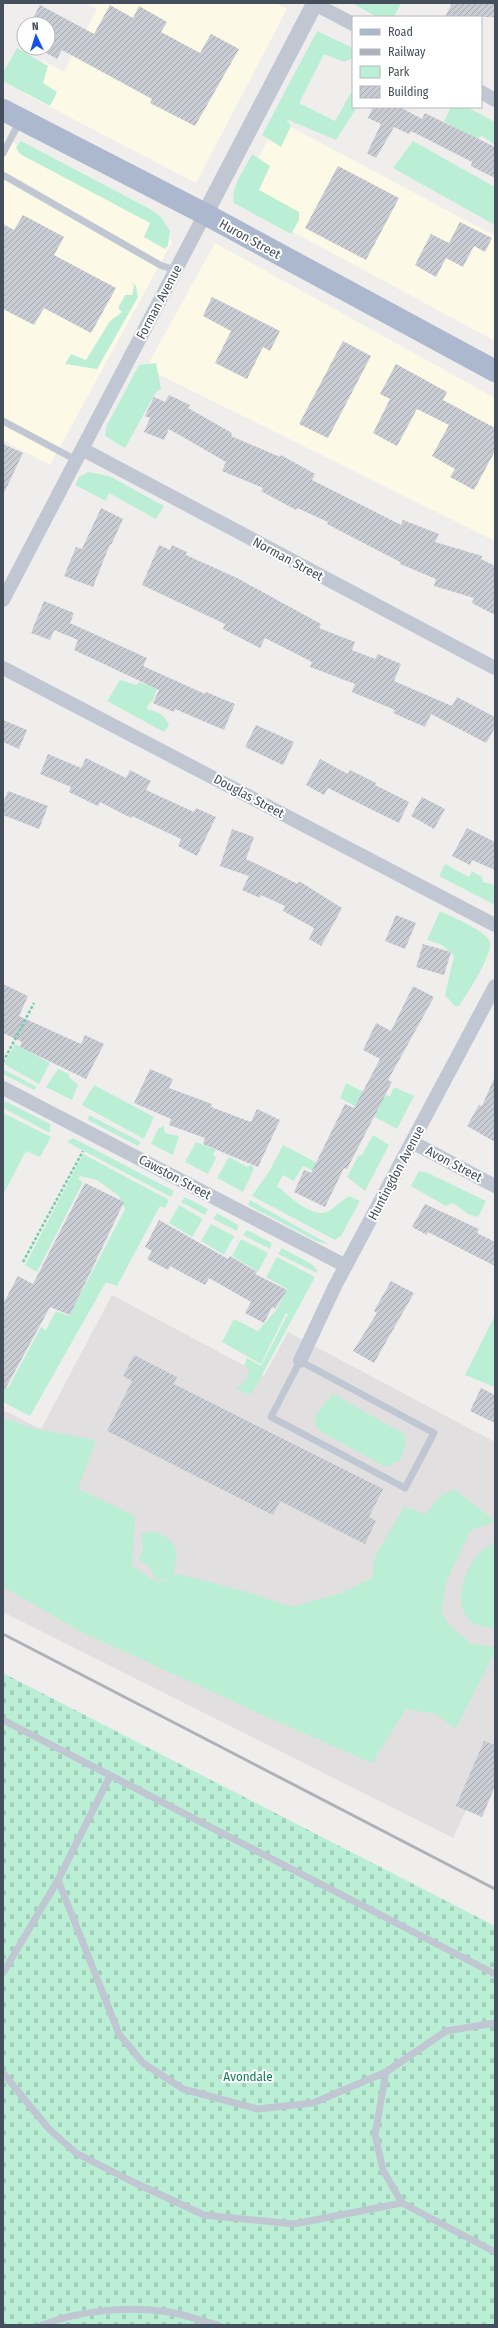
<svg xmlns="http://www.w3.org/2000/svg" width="498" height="2328" font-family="'Fira Sans Condensed',sans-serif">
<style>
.commercial{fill:#fcf9e6}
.education{fill:#e1dfdf}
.green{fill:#baefd6}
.cemetery{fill:url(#cemetery-stones)}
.building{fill:url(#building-hatch)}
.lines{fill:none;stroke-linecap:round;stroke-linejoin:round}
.path{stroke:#72ceae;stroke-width:2.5;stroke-dasharray:3 2;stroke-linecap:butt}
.service{stroke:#c0c7d3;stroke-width:7}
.minor{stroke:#c0c7d3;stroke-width:14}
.tertiary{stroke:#c0c7d3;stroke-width:17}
.primary{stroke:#acb8cd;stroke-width:22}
.rail{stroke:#afb1b8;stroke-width:3}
.labels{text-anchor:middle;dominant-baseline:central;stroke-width:4;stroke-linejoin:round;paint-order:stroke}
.street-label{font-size:13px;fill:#454e5b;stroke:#fff}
.park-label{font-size:13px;fill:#157e58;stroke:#fff}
</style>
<defs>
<pattern id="cemetery-stones" width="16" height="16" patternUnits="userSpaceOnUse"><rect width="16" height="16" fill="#baefd6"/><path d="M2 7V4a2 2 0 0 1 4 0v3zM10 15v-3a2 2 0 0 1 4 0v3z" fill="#a1cfba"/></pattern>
<pattern id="building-hatch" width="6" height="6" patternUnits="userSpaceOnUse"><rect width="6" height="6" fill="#c9ccd3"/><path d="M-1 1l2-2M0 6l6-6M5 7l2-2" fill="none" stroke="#a5a8ae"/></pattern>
</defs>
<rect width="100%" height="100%" fill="#f0eeed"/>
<!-- commercial -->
<path class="commercial" d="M85,3H275L287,9L196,183L25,94L43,61L64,72L97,9Z
M278,120L495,236V341L236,201Z
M3,137L159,223L172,242L50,465L3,440Z
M215,243L495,398V541L146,368Z"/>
<!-- education -->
<path class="education" d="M112,1295L264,1376L288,1332L495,1442V1748L453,1838L3,1612V1410L41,1429Z"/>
<!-- green -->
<path class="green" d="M352,3H401L394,17H377Z
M317,31L353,48V58L344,62L324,54L299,103L335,121L353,89V107H357L336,140L286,119L291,126L281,147L262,135Z
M17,48L48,66L43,83L57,92L50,106L3,81V73Z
M451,107H467L495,122V145L482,136L476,140L444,121Z
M21,141L150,209L161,217L170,231L168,245L165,249L144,237L150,223L20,154L16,147Z
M413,141L495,187V225L393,168Z
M252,154L270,166L259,190L299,212V220L291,234L234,203C230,187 245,169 252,154Z
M131,281L136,286L138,297L97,369L65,364L71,354L86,360L110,321L122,312L118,308L125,295H132L134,286Z
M156,363L161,389L156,392L125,448L105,436L106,427L139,365Z
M88,472L109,476L164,506L156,519L109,493L106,501L75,485L79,477Z
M151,674L161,678L153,700L147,706L148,710C159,711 165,716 169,725L164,732L107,701L120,680L136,685L139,682L146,685Z
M445,864L469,877L472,871L482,877L483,882L495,885V905L439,876Z
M440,911C453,918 481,928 489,940C496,951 466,995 459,1006H455L445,995L454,956L442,945L427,940Z
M15,1044L50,1063L39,1084L4,1064Z
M3,1069L37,1087L34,1090L3,1074Z
M58,1069L69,1074V1077L78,1085L72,1100L46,1087Z
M346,1083L381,1101L386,1095L390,1096L394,1087L414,1096L397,1129L340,1098Z
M94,1085L154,1117L144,1139L82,1105Z
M5,1101L50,1124V1133L3,1108Z
M3,1113L51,1137L40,1157L26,1151L3,1195Z
M89,1115L141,1142L138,1146L88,1120Z
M164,1126L165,1133L179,1136L173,1155L151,1144L158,1129Z
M373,1135L389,1145L365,1191L347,1177L358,1156L362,1155Z
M73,1138L174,1191L171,1197L67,1142Z
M196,1142L216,1150L213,1154L216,1158L208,1174L185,1162Z
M283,1145L323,1166L318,1173L303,1166L294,1181L283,1175L277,1186C289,1195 312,1220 329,1211C336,1207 342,1200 349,1196L360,1201L341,1236L335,1240L252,1196L270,1170Z
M83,1154L169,1200L165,1208L160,1206L117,1286L106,1282L30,1416L3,1402V1385L8,1388L41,1327L46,1330L56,1311L69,1316L125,1209L119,1196L97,1180L80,1176L78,1179L83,1182L37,1272L25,1265Z
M229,1157L247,1167L251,1165L254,1169L243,1192L217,1178Z
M419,1171L428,1173L486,1201L478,1217L468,1214L453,1203L446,1206L411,1186Z
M185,1197L208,1209L205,1215L181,1202Z
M250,1200L330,1245L316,1241L248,1205Z
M179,1205L203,1219L192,1237L169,1223Z
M217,1213L238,1225L237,1231L213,1219Z
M211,1224L234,1236L224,1255L201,1241Z
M247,1230L272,1243L270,1249L243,1235Z
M241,1239L268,1253L258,1272L232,1256Z
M282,1248L313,1265L317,1270V1273L278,1254Z
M277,1257L315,1277L252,1393L249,1394L235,1388C244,1385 249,1378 249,1369L244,1366L247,1358L261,1366L288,1314L286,1313L261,1364L222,1342L234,1319L258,1331L277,1309L287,1289L266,1277Z
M495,1315V1387L465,1375Z
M333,1394L404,1434L406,1443L400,1460L386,1467L320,1431L316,1427L315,1415Z
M3,1418L35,1429L96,1440L78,1489L135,1516L132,1566L158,1583L177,1574L247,1592L292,1607L341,1593L372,1578L375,1556L404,1507L426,1514L438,1498L454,1489L495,1521L470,1531L446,1582L441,1612L451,1627L472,1644L495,1647V1652L455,1729L436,1714L406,1709L372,1763L258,1713L80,1631L3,1587Z
M156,1532C179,1543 180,1553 172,1576L157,1581L150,1567L138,1559L143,1550L141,1533Z
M495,1543V1628C435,1628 467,1549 495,1543Z"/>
<!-- cemetery -->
<path class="cemetery" d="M3,1673L495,1926V2325H3Z"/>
<!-- building -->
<path class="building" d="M452,3H495V17H445Z
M40,5L94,34L110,5L133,18L139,6L167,22L161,32L200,53L211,34L239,49L195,126L150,103L152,99L62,50L57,59L37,48H48V24H30Z
M373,107H400L422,119L425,113L495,147V178L471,166L472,162L411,131L409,134L394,127L376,158L367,153L381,124L368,118Z
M338,166L399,198L366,260L305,228Z
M23,215L64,237L54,255L116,288L91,333L44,308L34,325L3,309V224L14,230Z
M460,222L492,238L485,252L474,246L463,267L446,258L436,277L415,265L431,234L449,243Z
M212,297L280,331L270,351L263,347L247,379L215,363L231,331L203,316Z
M343,341L371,356L328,438L299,424Z
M396,364L447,392L443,400L495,428V451L474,490L450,477L455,469L432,456L449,425L417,409L397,446L373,433L390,399L380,394Z
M169,395L190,405L188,408L232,433L231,436L280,457L281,455L315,474L312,480L401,525L403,520L439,534L435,542L482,556L481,559L495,566V615L472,603L474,598L434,586L436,579L400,564V562L327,524L328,522L297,508L296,510L261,491L263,488L222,471L226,462L169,429L164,440L144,432L150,418L145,416L154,397L165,402Z
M3,444L23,453L3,495Z
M101,508L123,519L111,545L110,544L93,587L64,576L76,547L82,549Z
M159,545L170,550L172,545L187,552L186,555L237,578L321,624L319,628L355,642L352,650L375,659L378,654L401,664L394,681L452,706L457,697L495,717V728L486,743L431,714L425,727L393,713L395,710L352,692L355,684L310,667L312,662L265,638L260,648L223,629L225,624L142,585Z
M44,601L74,613L70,623L147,658L143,666L205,694L206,692L235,704L224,730L175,709L174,712L153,703L159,690L74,650L78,640L54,630L50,640L31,633Z
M3,720L27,730L19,749L3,742Z
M256,725L294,742L283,765L245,747Z
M48,754L81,768L86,758L126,778L130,770L151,781L146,790L194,812L196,808L216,817L197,856L178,846L181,839L132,816L131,818L100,802L98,806L69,792L71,787L40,774Z
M320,759L348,774L350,770L376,783L375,785L409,802L399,823L328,788L324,795L306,785Z
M8,791L48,806L39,829L3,815V803Z
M422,797L445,809L434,829L411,816Z
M467,828L495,842V870L472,860L470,865L452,856Z
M232,829L254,837L246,859L298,884L299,881L342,908L321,946L309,939L314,928L283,911L285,906L261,895L260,898L242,890L249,876L220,866Z
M396,915L416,923L405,949L385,941Z
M423,944L451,952L444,975L416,967Z
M3,984L28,996L19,1016L81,1044L85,1035L104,1044L86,1079L20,1047L22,1042L3,1033Z
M413,986L434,997L388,1080L392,1082L347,1169L344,1168L325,1207L294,1192L304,1170L311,1173L345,1104L354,1108L380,1059L363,1050L376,1023L391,1031Z
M150,1069L173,1079L169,1088L212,1104L211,1107L251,1122L257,1109L280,1120L258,1167L203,1144L205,1138L169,1125L171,1119L134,1103Z
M495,1076V1142L467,1126L479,1105L482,1106Z
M85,1183L124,1202L70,1315L50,1307L3,1393V1304L18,1276L33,1284Z
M425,1204L479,1229L477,1233L495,1242V1266L428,1232L427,1235L412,1227Z
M159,1220L228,1259L230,1256L257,1272L255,1274L287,1290L275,1309L272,1307L264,1323L245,1313L251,1302L209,1278L205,1285L170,1266L168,1270L147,1259L152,1251L145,1247Z
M391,1281L414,1293L374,1363L353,1351L377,1313L374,1311Z
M134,1355L177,1377L174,1384L383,1489L369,1517L376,1521L365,1544L280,1501L273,1515L107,1431L132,1381L123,1376Z
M481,1388L495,1395V1423L470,1411Z
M484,1741L495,1745V1786L482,1817L456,1806Z"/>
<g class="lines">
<!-- path -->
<path class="path" d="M3,1062L34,1003
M23,1262L83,1151"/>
<!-- service -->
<path class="service" d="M3,153L20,121
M3,175L160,265L175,270
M3,421L76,460
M300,1361L434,1433L405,1488L271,1417Z
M3,1720L495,1974
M58,1880L119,2034L143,2063L183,2089L257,2109L313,2103L386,2072L446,2031L495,2023
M3,1973L58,1880L110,1776
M386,2072L375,2135L383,2170L402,2203L495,2252
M3,2073L49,2129L76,2153L129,2180L204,2215L294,2224L402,2203
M42,2325C81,2310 129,2306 170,2312C186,2315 202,2321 218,2325"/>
<!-- minor -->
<path class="minor" d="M313,3L353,24
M481,92L495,100
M82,449L495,668
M3,600L205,214
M3,668L495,925
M3,1088L346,1266
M412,1142L495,1186
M300,1361L335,1286L495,986"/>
<!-- tertiary -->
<path class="tertiary" d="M205,214L315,3"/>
<!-- primary -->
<path class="primary" d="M3,110L205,214L495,371"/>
<!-- rail -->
<path class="rail" d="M3,1634L495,1889"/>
</g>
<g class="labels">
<!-- street labels -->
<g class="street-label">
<text transform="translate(250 239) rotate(29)">Huron Street</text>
<text transform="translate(159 302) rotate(-62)">Forman Avenue</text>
<text transform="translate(288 559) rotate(28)">Norman Street</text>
<text transform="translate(249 796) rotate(28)">Douglas Street</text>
<text transform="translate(454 1164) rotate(28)">Avon Street</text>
<text transform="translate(396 1173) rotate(-62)">Huntingdon Avenue</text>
<text transform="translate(175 1177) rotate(28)">Cawston Street</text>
</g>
<!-- park labels -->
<g class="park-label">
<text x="248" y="2076">Avondale</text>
</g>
</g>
<!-- border -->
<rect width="498" height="2328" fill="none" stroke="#454e5b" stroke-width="8"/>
<!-- legend -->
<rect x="352" y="16" width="130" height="92" fill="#ffffff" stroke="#b5b8bd"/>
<rect x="360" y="29" width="20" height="6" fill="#acb8cd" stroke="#b5b8bd"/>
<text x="388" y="36" font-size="12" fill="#454e5b">Road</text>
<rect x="360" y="49" width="20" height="6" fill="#afb1b8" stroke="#b5b8bd"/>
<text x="388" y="56" font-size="12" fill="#454e5b">Railway</text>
<rect x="360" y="66" width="20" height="12" fill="#baefd6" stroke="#b5b8bd"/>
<text x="388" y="76" font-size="12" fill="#454e5b">Park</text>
<rect x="360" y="86" width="20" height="12" fill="url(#building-hatch)" stroke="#b5b8bd"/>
<text x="388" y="96" font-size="12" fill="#454e5b">Building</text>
<!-- north arrow -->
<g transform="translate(36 36) rotate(356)"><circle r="19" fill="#ffffff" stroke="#b5b8bd"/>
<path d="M0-3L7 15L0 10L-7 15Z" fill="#1551e2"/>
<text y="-6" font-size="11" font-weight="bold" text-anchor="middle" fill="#454e5b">N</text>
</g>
</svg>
